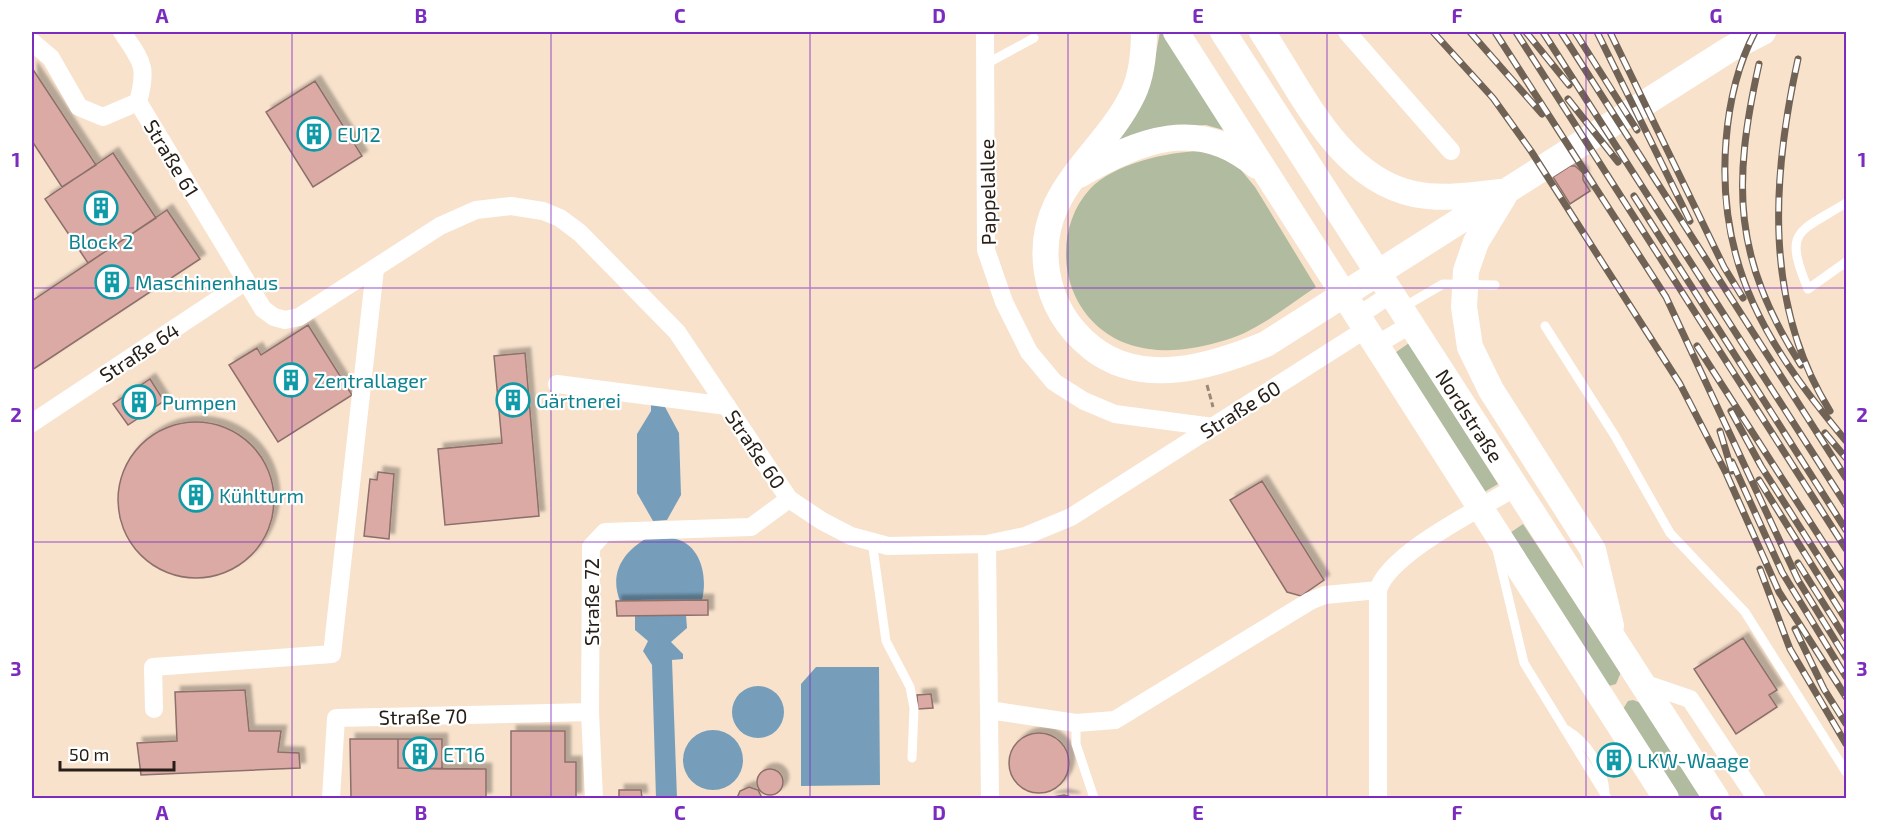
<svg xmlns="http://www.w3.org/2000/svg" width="1878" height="830" font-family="'Exo 2',sans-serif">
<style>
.green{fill:#b1bba0}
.water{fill:#769eba}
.building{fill:#dcaaa4;stroke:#8c6f6b;stroke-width:1.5;filter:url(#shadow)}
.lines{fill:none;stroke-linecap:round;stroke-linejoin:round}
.path{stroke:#99897a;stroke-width:3;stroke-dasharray:6 3;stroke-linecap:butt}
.lane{stroke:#fff;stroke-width:9}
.street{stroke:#fff;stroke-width:18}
.secondary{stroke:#fff;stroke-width:26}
.rail-casing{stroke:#706356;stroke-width:7}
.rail{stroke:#fff;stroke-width:4.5;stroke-dasharray:14;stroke-linecap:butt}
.grid{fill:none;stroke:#7b2cbf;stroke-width:1.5;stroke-opacity:0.55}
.labels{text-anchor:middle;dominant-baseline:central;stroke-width:4.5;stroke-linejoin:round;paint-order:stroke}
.culture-label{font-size:20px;fill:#0d838f;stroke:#fff;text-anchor:start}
.street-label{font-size:20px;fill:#282018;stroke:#fff}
.neatline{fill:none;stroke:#7b2cbf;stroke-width:2}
.grid-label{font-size:20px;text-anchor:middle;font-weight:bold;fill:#7b2cbf}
</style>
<defs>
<filter id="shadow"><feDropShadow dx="5.5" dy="-5.5" stdDeviation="1.5" flood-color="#0004"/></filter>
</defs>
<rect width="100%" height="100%" fill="#f8e2cc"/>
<!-- green -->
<path class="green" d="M1160,32H1166L1227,131L1206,125L1190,126L1108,150L1151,79Z
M1200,151L1221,157L1241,170L1255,187L1316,287C1287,306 1259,330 1226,340C1202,347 1174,353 1149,349C1098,343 1065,300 1066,252C1066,230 1074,206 1090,189C1113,164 1167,152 1200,151Z
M1409,343L1498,484L1481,494L1392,355Z
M1523,524L1621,672L1616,684L1609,686L1507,535Z
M1633,700L1641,703L1702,798H1675L1623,709L1628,701Z"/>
<!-- water -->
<path class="water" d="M651,400L665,401V407L679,433L681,495L667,520L653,521L637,493V434L651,411Z
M647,538C655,538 664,537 671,538C701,542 708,576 702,600L620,601C609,573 623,552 647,538Z
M686,615L687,628L671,642L683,654V659L672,660L677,798H656L652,665L643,651L648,641L635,630V616Z
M816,667H879L880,785L801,786V684Z
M732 712a26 26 0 1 1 52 0a26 26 0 1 1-52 0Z
M683 760a30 30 0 1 1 60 0a30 30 0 1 1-60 0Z"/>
<!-- building -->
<path class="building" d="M32,68L96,165L62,187L32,141Z
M315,81L362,156L313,187L266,112Z
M113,153L156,218L88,263L45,199Z
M1570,166H1575L1583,173V180L1590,191L1570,204L1553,177Z
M167,210L200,259L32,370V301Z
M308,325L352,395L278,442L229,365L257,348L261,355Z
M525,353L539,516L445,525L438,449L502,443L494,356Z
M150,379L164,401L128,425L113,404Z
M118 500a78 78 0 1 1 156 0a78 78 0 1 1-156 0Z
M378,472L394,474L389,539L364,536L370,479L377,480Z
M1262,481L1324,580L1301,596L1287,592L1230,500Z
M708,600V615L617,616L616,601Z
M1743,638L1777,690L1769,695L1777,707L1736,734L1694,669Z
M245,690L249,731H281L278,752L299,753L300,768L141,775L137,743L177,741L175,692Z
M931,694L933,708L918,709L917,695Z
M511,731H565V762H576V798H511Z
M1009 763a30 30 0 1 1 60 0a30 30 0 1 1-60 0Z
M350,739H398V768L486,769V798H351Z
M398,739H442V769L398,768Z
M1616,749L1625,763L1611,772L1602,758Z
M757 782a13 13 0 1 1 26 0a13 13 0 1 1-26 0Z
M749,787L758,790L762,798H737L740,791Z
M619,790H641L642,798H619Z
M1064,795L1075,798H1049L1053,797Z"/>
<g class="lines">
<!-- path -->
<path class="path" d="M1207,385L1213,407"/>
<!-- lane -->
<path class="lane" d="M986,64L1034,38
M1846,203C1798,233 1783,229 1808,289L1846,262
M1402,308L1443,284L1495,285
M1545,326L1615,436L1670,533L1745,612L1846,772
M872,541L886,641L910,687L914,708L912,758
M1497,550L1524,663L1607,798
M1076,723V744L1094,798
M1567,730C1588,743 1603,767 1605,792"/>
<!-- street -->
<path class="street" d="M122,32C142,62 148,66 138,102L263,309L274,317L285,320L299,317L440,226L476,210L511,206L543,211L560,218L580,233L677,332L789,499L822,521L851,536L888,546L987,544L1025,536L1071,517L1366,329
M985,32L986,250L1004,302L1029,352L1054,382L1084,401L1115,414L1213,427
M1347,32L1451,151
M32,42L51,58L79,107L103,117L138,102
M1358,316L1391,294
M1376,345L1410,325
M557,384L727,406
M32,423L246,281
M987,544L990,798
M1640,682L1690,699L1756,798
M154,709L153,667L332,654L375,269
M989,710L1076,723L1115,720L1310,601L1325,595L1378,590
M331,798L336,718L590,712
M594,798L590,712L591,547L605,532L751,527L789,499
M1378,798V590C1389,553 1480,509 1514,488"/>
<!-- secondary -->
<g class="secondary">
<path d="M1144,32C1144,52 1142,75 1133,94C1103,157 1034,191 1047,272C1052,304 1067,328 1092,348C1143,388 1213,366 1266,344L1730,49L1763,32"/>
<path d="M1176,32L1666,798"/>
<path id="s1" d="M1223,32L1716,798"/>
<path d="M1262,32C1301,90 1338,178 1414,194C1443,200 1472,195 1501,192"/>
<path d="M1079,175C1139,140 1198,116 1257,166"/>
<path d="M1504,196L1476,242L1466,271L1464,307L1470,347L1491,390L1593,550L1611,626"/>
</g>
<!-- rail casing -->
<g class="rail-casing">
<path id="rail" d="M1433,32L1493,98L1531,151L1680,384L1726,473L1779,592L1846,697
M1470,32L1542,114
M1495,32L1666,297L1798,580L1846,658
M1516,32L1846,549
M1526,32L1569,85
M1543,32L1846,505
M1561,32L1846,478
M1575,32L1637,130
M1597,32L1690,221
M1610,32L1724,267L1743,298
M1755,32C1737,66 1729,103 1726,141C1716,268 1769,348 1846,441
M1798,59C1772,176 1763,304 1830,411
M1759,64C1732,185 1733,258 1801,365
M1568,99L1618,162
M1634,196L1846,530
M1697,346L1846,578
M1731,411L1761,466L1846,600
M1720,431L1732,471
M1825,433L1846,458
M1732,462L1782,572L1846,677
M1759,480L1846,620
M1798,563L1846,639
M1760,569L1790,649L1846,744
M1795,629L1824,689L1846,724"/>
</g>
<!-- rail -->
<use href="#rail" class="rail"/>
</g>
<!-- grid -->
<path class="grid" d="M292,32V798M551,32V798M810,32V798M1068,32V798M1327,32V798M1586,32V798M32,288H1846M32,542H1846"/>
<!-- icons -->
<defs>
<g id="building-ring" transform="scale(1.725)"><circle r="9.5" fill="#fff" stroke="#0f9aa8" stroke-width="1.5"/><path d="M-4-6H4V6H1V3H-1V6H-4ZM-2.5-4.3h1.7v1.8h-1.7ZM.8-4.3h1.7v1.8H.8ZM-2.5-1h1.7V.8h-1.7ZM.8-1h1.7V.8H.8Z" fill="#0f9aa8"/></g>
</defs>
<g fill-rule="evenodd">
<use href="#building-ring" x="314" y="134"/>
<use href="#building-ring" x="101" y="208"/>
<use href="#building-ring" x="112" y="282"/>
<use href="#building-ring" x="291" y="380"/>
<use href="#building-ring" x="513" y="400"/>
<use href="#building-ring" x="139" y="402"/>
<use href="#building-ring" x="196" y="495"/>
<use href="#building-ring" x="420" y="754"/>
<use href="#building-ring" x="1614" y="760"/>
</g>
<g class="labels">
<!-- culture labels -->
<g class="culture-label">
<text x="337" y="134">EU12</text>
<text x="101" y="241" text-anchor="middle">Block 2</text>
<text x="135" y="282">Maschinenhaus</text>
<text x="314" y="380">Zentrallager</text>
<text x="536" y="400">Gärtnerei</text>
<text x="162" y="402">Pumpen</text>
<text x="219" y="495">Kühlturm</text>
<text x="443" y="754">ET16</text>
<text x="1637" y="760">LKW-Waage</text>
</g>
<!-- street labels -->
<g class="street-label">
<text transform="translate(172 158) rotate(59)">Straße 61</text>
<text transform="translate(987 192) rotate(-91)">Pappelallee</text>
<text transform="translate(139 352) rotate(-33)">Straße 64</text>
<text transform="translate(1240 409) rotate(-32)">Straße 60</text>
<text stroke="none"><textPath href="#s1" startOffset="456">Nordstraße</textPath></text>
<text transform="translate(756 449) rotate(56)">Straße 60</text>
<text transform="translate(591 602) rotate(-90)">Straße 72</text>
<text transform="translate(423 716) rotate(-1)">Straße 70</text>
</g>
</g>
<!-- border -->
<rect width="1878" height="830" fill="none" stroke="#ffffff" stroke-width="66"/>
<!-- scale -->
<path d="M60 761v9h114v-9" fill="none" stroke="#282018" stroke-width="3"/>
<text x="69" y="761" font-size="18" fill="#282018" stroke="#ffffff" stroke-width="4.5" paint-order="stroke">50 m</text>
<rect x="33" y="33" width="1812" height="764" class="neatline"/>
<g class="grid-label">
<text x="162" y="23">A</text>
<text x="421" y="23">B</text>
<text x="680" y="23">C</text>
<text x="939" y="23">D</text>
<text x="1198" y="23">E</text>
<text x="1457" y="23">F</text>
<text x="1716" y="23">G</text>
<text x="16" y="167">1</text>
<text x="1862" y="167">1</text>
<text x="16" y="422">2</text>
<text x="1862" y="422">2</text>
<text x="16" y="676">3</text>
<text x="1862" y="676">3</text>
<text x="162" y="820">A</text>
<text x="421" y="820">B</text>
<text x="680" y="820">C</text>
<text x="939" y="820">D</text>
<text x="1198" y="820">E</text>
<text x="1457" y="820">F</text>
<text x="1716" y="820">G</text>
</g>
</svg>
